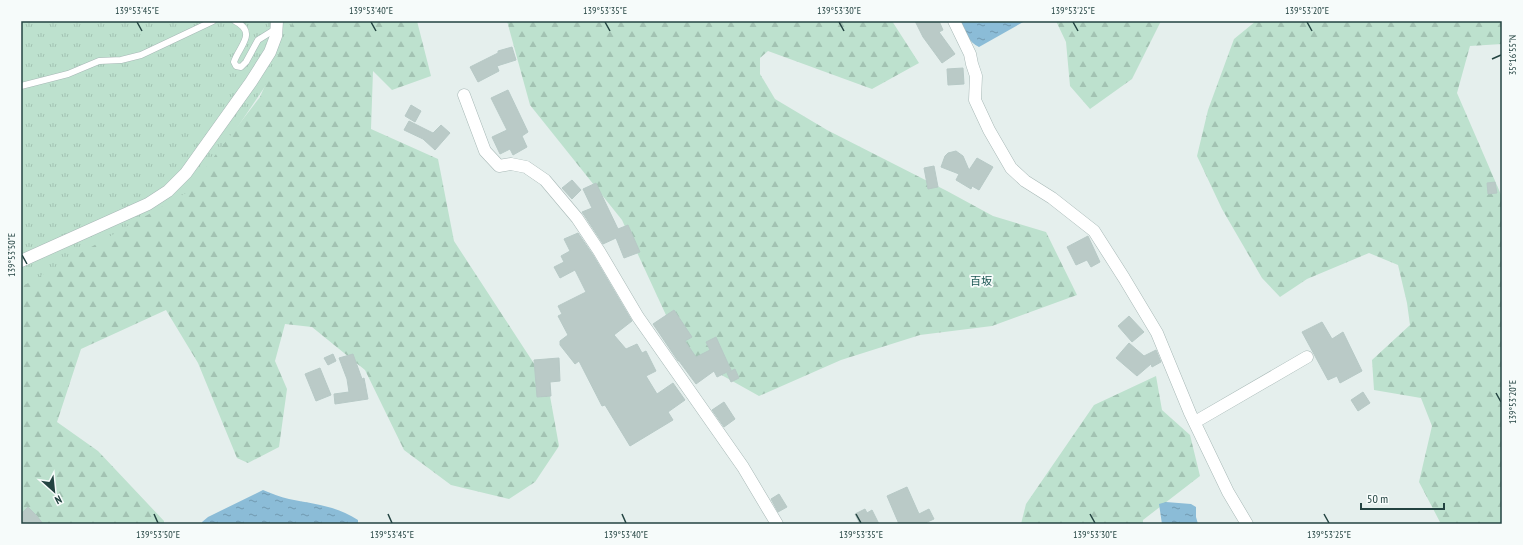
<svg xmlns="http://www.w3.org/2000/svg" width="1523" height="545" font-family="'PT Sans Narrow','Noto Sans JP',sans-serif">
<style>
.grass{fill:url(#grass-tufts)}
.forest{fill:url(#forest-firs)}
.water{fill:url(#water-ripples)}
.building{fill:#bacac7;stroke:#b7c9c6}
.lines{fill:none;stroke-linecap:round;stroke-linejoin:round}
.lane-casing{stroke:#a7b8b6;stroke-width:7}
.street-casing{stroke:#a7b8b6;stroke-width:13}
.lane{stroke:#fff;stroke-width:6}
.street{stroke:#fff;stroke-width:12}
.ticks{fill:none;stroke:#234341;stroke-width:1.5}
.labels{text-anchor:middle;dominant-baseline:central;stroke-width:3.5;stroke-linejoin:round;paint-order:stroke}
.neighbourhood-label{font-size:11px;fill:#1d5754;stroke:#f6fbfa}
.neatline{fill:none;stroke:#234341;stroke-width:1.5}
.ticks-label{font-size:10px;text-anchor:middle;fill:#234341}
</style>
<defs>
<pattern id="grass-tufts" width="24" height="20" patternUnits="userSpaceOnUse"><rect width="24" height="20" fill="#bde1ce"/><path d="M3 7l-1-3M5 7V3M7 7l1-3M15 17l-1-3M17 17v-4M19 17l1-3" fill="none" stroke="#a2c2b2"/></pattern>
<pattern id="forest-firs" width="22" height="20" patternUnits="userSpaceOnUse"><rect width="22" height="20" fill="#bde1ce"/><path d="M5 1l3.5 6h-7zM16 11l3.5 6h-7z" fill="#a2c2b2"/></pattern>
<pattern id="water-ripples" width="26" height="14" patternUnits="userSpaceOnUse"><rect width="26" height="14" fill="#8bbcd7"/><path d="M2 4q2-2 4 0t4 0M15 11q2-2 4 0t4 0" fill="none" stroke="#719ab0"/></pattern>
</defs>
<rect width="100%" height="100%" fill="#e5efed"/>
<!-- grass -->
<path class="grass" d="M21,21H297L295,42L172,224L138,239L21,437Z"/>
<!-- forest -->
<path class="forest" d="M293,21H417L431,76L392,90L373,71L371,129L438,159L454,241L548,385L559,446L535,482L509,499L451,485L404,450L365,370L312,327L285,324L275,361L287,389L279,447L248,463L237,458L198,363L166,310L81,349L57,422L98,451L164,521V524H38L21,514V287L186,193L260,97Z
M507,21H892L919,63L872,89L768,51L760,58V74L775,99L827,130L947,191L993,216L1046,232L1077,295L992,326L920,335L841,360L759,396L684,354L622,220L530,105Z
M1056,21H1161L1132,79L1090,109L1070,86L1066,42Z
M1256,21H1502V44L1470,46L1457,93L1502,197V524H1441L1419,482L1432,426L1421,398L1374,390L1372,360L1410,325L1407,303L1398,265L1369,253L1307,279L1280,297L1262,278L1222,209L1197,156L1208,110L1234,39Z
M1156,376L1162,410L1190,435L1200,476L1143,520V524H1021L1026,504L1094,405Z"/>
<!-- water -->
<path class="water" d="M958,21H1025L979,47C969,43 964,30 958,21Z
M263,490C271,493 280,497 289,499C314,504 337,506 358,520V524H202V522L208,517Z
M1166,502L1191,504L1196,507V517L1198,524H1162L1159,504Z"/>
<!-- building -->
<path class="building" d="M915,21H939L943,30L939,32L955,54L942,63L923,37Z
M512,47L516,60L497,66L499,71L478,82L470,67L498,53V51Z
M963,68L964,84L948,85L947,69Z
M508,90L528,132L522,136L527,147L513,155L510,149L500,154L492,137L507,130L491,98Z
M411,105L421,111L415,122L405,116Z
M409,121L433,133L441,125L450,133L435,150L423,139L404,130Z
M956,151L963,156L969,170L977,158L993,167L979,190L972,186L971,189L956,180L959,174L941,167L945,156L948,153Z
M934,166L938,187L928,189L924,168Z
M572,180L581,190L572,199L562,188Z
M1495,182L1497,193L1488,194L1487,183Z
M596,183L618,229L628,225L640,252L624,258L616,238L603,244L582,212L592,208L583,189Z
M578,233L593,255L632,321L614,335L626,349L637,344L642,353L646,351L656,371L646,376L657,394L673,383L685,400L668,412L673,420L630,446L605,405L602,406L579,361L575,364L560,345V341L568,335L558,316L562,314L558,306L586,292L575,270L560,278L554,267L564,262L561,256L570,251L564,239Z
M1088,236L1100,262L1091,267L1087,260L1076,265L1067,247Z
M674,310L692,337L685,341L696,357L710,350L706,342L716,337L731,370L717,377L714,371L696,384L679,361H678L653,324Z
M1129,316L1144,332L1132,342L1118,326Z
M1322,322L1332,339L1343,332L1362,371L1340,383L1337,376L1328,380L1302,332Z
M1129,343L1144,356L1156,350L1161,362L1152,367L1151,364L1137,376L1116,358Z
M333,354L336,361L328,365L324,358Z
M353,354L362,379L364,378L368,399L335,404L334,394L349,392L347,379L339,358Z
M559,358L560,381L550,382L551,396L537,397L534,360Z
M320,368L331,395L316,401L305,374Z
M735,369L739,378L731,382L727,373Z
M1363,392L1370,403L1358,411L1351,400Z
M724,402L735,419L724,427L712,410Z
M907,487L919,514L929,509L934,519L923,524H899L887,496Z
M779,494L787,507L778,512L771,499Z
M28,507L37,516L43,524H21V514Z
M865,509L867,513L872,510L879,524H860L855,514Z"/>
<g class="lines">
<!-- lane casing -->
<g class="lane-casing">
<path id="lane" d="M235,21C258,33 239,46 234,62L236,66L241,67L246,62L258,40L274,30L277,31
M21,86L68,74L99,61L121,60L141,55L213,21"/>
</g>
<!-- street casing -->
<g class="street-casing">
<path id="street" d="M954,21L970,54L972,64L976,76L975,100L989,130L1011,168L1025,181L1052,198L1094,231L1124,278L1157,333L1190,413L1228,492L1247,524
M464,95L485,151L499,166L511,164L526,167L545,180L577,218L599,251L638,317L743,467L777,524
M21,261L148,204L168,191L186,173L251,82L270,52L276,36L277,21
M1195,422L1307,357"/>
</g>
<!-- lane -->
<use href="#lane" class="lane"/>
<!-- street -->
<use href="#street" class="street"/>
</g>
<!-- ticks -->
<path class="ticks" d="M137,22L142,31M371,22L376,31M605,22L610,31M839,22L844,31M1073,22L1078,31M1307,22L1312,31M1492,59L1501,55M22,255L27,264M1496,393L1501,402M154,514L158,523M388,514L392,523M622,514L626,523M856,514L861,523M1090,514L1095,523M1324,514L1329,523"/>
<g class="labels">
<!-- neighbourhood labels -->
<g class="neighbourhood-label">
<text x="981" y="281">百坂</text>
</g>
</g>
<!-- border -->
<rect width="1523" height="545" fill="none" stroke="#f6fbfa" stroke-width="44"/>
<!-- north arrow -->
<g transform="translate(54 491) rotate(153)" stroke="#f6fbfa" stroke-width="3" paint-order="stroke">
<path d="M0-3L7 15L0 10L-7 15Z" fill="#234341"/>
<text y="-6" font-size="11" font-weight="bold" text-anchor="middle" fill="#234341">N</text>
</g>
<!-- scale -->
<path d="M1361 503v6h83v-6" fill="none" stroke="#234341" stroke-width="2"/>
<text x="1367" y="503" font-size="12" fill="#234341" stroke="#f6fbfa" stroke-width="3" paint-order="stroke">50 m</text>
<rect x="22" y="22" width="1479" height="501" class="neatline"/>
<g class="ticks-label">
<text x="137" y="14">139°53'45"E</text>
<text x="371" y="14">139°53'40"E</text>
<text x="605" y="14">139°53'35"E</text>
<text x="839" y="14">139°53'30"E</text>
<text x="1073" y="14">139°53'25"E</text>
<text x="1307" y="14">139°53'20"E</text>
<text transform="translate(1512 55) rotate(-90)" y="4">35°16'55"N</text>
<text transform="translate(11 255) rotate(-90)" y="4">139°53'50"E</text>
<text transform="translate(1512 402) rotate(-90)" y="4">139°53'20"E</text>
<text x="158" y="538">139°53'50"E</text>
<text x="392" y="538">139°53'45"E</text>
<text x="626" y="538">139°53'40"E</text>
<text x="861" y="538">139°53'35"E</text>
<text x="1095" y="538">139°53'30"E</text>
<text x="1329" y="538">139°53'25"E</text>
</g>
</svg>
